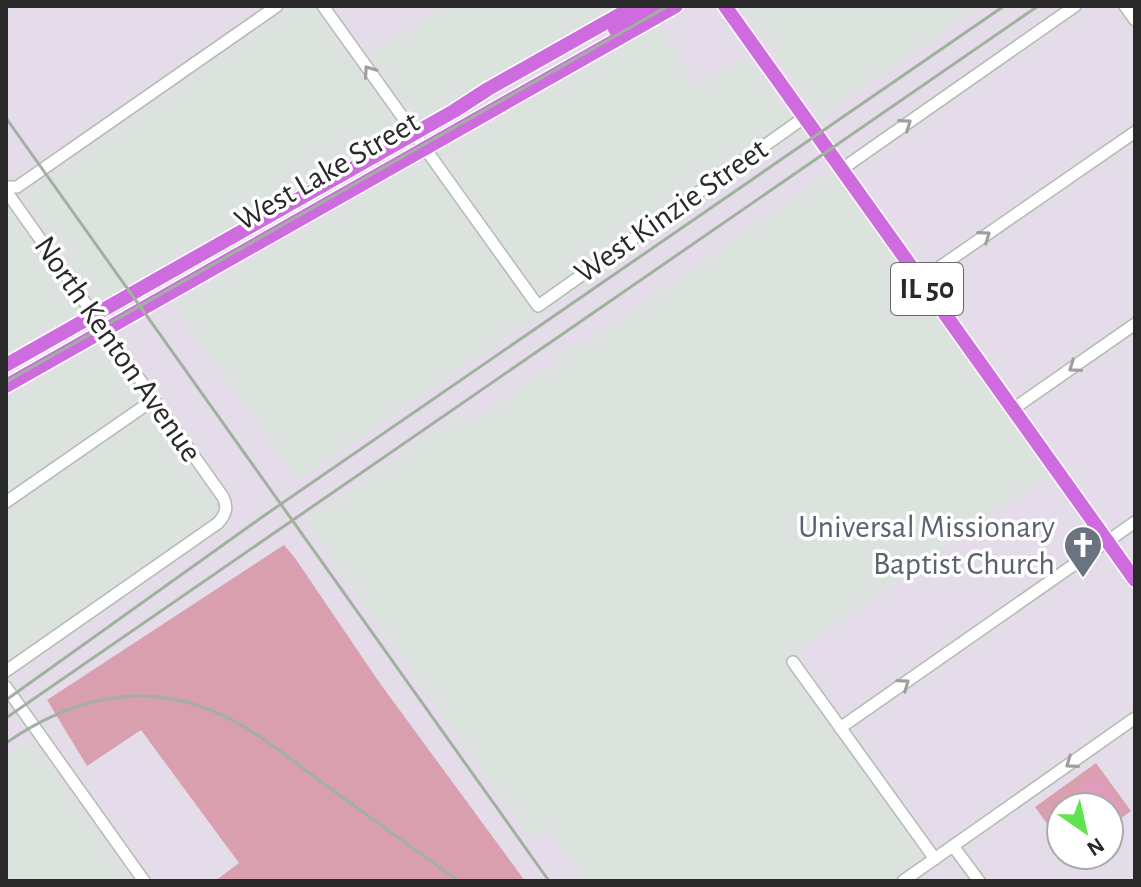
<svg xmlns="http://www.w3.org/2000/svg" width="1141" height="887" font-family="'Alegreya Sans',sans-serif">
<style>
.industrial{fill:#dce3df}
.green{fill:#da9fae}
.pitch{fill:#e09cbd}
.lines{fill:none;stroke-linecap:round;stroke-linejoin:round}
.minor-casing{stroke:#b1bbb0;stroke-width:14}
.major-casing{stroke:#fff;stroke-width:17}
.minor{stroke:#fff;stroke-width:11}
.major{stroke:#ce6cdf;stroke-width:14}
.rail{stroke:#a1b1a0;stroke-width:3}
.oneway{stroke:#9f9f9f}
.labels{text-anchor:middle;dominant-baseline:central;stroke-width:7;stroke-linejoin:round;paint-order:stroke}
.shield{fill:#fff;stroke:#696969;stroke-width:2}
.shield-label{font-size:30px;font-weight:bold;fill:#292929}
.street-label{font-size:32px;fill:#292929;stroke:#fff}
.worship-label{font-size:32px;fill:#5b616d;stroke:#fff;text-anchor:end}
</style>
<rect width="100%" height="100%" fill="#e5dce9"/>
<!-- industrial -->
<path class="industrial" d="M290,6H314L400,126V130L97,302L22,195Z
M446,6H619L421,118L414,120L368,55Z
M741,6H980L824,115L828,121L824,124Z
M659,24L696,86L746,56L805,138L801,140L796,135L554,304L555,306L531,323L529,321L299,481L172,304L649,32Z
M832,171L1049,474L784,661L927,858L896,881H584L547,829L531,840L304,521L456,415L475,419L557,362L555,357L579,340L583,345Z
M6,199L82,309L78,313L6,354Z
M104,342L218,503L219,512L215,518L9,663H6V397Z
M32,740L132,881H6V757Z"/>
<!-- green -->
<path class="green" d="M284,545L295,558L379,682L525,881H215L239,863L141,730L87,766L47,700Z
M1096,763L1131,811L1109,827V807H1061V843L1035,807Z"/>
<!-- pitch -->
<path class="pitch" d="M1098,774L1122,807L1109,816V807H1092L1078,788Z"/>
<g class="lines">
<!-- minor casing -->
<g class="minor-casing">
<path id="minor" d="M323,6L538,306L805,117
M1125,6L1135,20
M842,169L1075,6
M6,187H17L277,6
M6,191L223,497C228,507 226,514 218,523L6,671
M921,280L1135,132
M1013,409L1135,324
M6,502L153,400
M793,662L935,859
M6,687L144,881
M840,728L1135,522
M953,846L979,881
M903,881L1135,718"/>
</g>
<!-- major casing -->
<g class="major-casing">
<path id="major" d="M725,6L1135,580
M615,29L656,6
M6,365L454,111L488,89L635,6
M6,386L676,6"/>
</g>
<!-- minor -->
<use href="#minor" class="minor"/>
<!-- major -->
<use href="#major" class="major"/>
<!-- rail -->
<path class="rail" d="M6,118L549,881
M6,382L668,6
M6,700L265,515L1004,6
M6,718L1038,6
M6,743C68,700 140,680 213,711C252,727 286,756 320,781C366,814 412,848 459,881"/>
</g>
<!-- one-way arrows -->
<defs><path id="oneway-chevron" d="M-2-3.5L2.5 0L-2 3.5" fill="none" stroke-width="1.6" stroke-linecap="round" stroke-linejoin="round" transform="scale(2)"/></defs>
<g class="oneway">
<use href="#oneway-chevron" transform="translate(369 71) rotate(-125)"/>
<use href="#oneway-chevron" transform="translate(906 124) rotate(-35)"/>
<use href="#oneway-chevron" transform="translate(985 236) rotate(-35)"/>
<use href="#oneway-chevron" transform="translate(1074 367) rotate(145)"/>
<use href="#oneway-chevron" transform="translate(904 684) rotate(-35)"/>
<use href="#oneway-chevron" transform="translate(1071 763) rotate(145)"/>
</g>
<!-- icons -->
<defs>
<g id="church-pin" transform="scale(2)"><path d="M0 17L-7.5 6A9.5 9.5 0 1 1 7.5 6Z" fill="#6b7280" stroke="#fff"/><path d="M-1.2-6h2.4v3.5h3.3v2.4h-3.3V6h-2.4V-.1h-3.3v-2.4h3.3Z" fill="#fff"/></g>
</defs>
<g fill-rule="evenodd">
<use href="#church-pin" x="1083" y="545"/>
</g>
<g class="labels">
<!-- shield labels -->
<rect class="shield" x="891" y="263" width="72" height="52" rx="6"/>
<g class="shield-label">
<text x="927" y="289">IL 50</text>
</g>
<!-- street labels -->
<g class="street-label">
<text transform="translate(327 171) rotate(-30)">West Lake Street</text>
<text transform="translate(671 211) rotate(-35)">West Kinzie Street</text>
<text transform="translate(118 349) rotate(55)">North Kenton Avenue</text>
</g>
<!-- worship labels -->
<g class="worship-label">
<text x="1055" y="527">Universal Missionary<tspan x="1055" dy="37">Baptist Church</tspan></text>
</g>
</g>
<!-- border -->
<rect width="1141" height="887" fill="none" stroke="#292929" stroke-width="16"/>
<!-- north arrow -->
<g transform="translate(1085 831) rotate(146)"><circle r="38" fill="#ffffff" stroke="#a9a9a9" stroke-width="2"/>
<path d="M0-6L14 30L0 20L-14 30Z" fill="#5fe350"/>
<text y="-12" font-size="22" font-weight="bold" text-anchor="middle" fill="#292929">N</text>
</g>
</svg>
